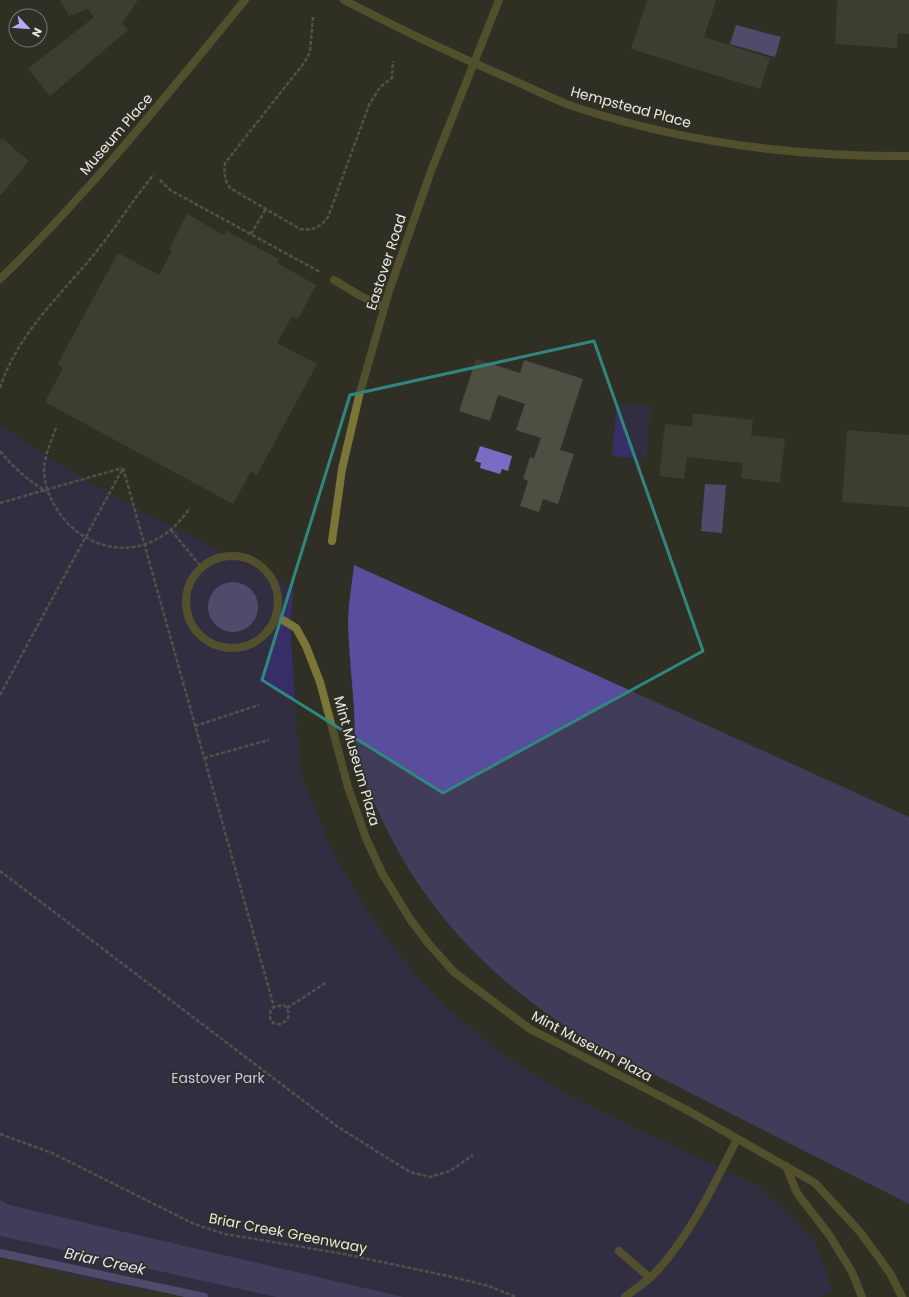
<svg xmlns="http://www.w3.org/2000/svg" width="909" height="1297" font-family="Poppins,sans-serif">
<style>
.built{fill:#3a3928}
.green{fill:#372e67}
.forest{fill:#594d9e}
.water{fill:#786dc2}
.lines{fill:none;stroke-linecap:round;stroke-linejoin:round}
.stream{stroke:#786dc2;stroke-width:8}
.building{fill:#4e4e43}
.path{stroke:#7c7b73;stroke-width:2.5;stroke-dasharray:4 2;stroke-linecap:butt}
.service{stroke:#7b7637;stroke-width:8}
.minor{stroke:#7b7637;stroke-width:8}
.marked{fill:none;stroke:#30877f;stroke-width:3;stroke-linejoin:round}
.labels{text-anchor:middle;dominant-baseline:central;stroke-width:3.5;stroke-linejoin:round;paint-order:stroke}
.street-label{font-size:14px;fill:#e9e9e2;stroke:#302f25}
.park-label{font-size:14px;fill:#c6c4f2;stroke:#302f25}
.water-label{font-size:15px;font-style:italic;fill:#e2e2f9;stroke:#302f25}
</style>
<rect width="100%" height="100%" fill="#302f25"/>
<!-- built -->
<path class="built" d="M0,1256L114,1286L204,1297H0Z"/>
<!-- green -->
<path class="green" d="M617,403L651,406L646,459L612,456Z
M0,425C91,490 193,538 294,587L290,623L299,762L305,785L329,844L348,880L369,914L393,947L419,979L447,1008L509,1059L578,1101L760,1187L814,1240L833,1291L820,1297H204L114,1286L0,1256Z"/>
<!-- forest -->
<path class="forest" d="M354,565L909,817V1204L596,1045C500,989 425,915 379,813C372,797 361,778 358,760C354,744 355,726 354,709C352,681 349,653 348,625C348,605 352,584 354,565Z
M0,1200L9,1205L403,1297H277L0,1236Z"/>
<!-- water -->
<path class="water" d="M736,25L781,37L775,57L730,44Z
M480,446L512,456L508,471L502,469L500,474L480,468L481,463L475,461Z
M705,484L726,485L722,533L701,531Z
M208 607a25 25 0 1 1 50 0a25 25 0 1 1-50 0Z"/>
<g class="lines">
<!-- stream -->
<path class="stream" d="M0,1253L204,1297"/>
</g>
<!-- building -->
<path class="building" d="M60,0H138L122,23L128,30L50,96L28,69L94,17L88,9L69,16Z
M647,0H716L704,37L770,58L760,89L631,49Z
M837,0H909V34L898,33L897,48L835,44Z
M2,138L29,161L1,195L0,194V141Z
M187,214L224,235L226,231L279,259L277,263L316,285L298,319L292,316L277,343L317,364L257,475L251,471L233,504L45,402L63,368L57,365L118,253L159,275L172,251L169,249Z
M476,359L520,373L524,360L583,379L560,450L574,454L558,504L543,499L539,512L520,506L528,481L523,479L530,457L534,458L541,438L516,430L525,404L498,395L490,421L459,411Z
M693,413L753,420L751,435L785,439L780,483L741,478L743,463L687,457L684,479L659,476L665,424L692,427Z
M847,430L909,435V507L842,502Z"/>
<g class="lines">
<!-- path -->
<path class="path" d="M313,17L310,52L304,63L225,163C224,173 224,179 230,188L300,229C312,231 321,227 328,217L369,105L380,87L392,78L393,61
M160,180L170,190L320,272
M251,234L266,209
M0,388C17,334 61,295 96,252C116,227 133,200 154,174
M56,428C51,441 45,455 44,469C44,484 49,497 57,509C77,543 121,559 157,539C171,532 181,520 190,508
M0,451C14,468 27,480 46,491
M123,468L274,1007C271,1009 270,1011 270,1015C269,1033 300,1022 284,1005L274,1007
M0,503L122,468
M171,530L202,568
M0,695L123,468
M195,726L259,705
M204,758L269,740
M0,871L338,1127L410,1172L430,1177L450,1171L473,1155
M287,1008L327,982
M0,1134L52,1153L194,1224L225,1234L344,1254L448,1276L489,1286L516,1297"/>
<!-- service -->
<path class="service" d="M334,280L359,295L384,307
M186 602a46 46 0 1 1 92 0a46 46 0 1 1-92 0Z
M276,616L296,628L306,646L320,682L348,787L366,838L382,873L410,919L428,943L454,972L530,1029L685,1109L815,1183L860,1232L890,1273L902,1297
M786,1166L797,1193L830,1236L852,1272L862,1297
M619,1251L650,1278C687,1242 714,1185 737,1139
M625,1297L650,1278"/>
<!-- minor -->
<path class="minor" d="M344,0C397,28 452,54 508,78C529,87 550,98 572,106C680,142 796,157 909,156
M0,279C89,193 167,95 245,0
M332,541L342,469L359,396L389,291L431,171L499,0"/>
</g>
<!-- marked area -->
<path d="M0 0H909V1297H0ZM594,341L703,651L443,793L262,680L350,395Z" fill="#302f25" fill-opacity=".55" fill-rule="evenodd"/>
<path class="marked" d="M594,341L703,651L443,793L262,680L350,395Z"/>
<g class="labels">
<!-- street labels -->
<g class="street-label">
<text transform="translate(631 107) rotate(15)">Hempstead Place</text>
<text transform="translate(116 134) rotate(-49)">Museum Place</text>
<text transform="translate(386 262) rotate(-72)">Eastover Road</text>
<text transform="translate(357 761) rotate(74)">Mint Museum Plaza</text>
<text transform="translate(592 1046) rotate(28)">Mint Museum Plaza</text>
<text transform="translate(288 1233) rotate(11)">Briar Creek Greenwaay</text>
</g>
<!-- park labels -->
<g class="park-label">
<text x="218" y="1078">Eastover Park</text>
</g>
<!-- water labels -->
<g class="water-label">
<text transform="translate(105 1261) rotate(12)">Briar Creek</text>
</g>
</g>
<!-- north arrow -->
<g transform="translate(28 28) rotate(116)"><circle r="19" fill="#302f25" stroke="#7a7971"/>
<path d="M0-3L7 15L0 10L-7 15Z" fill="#b3adf9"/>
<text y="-6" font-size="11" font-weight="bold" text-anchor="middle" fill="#e9e9e2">N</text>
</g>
</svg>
